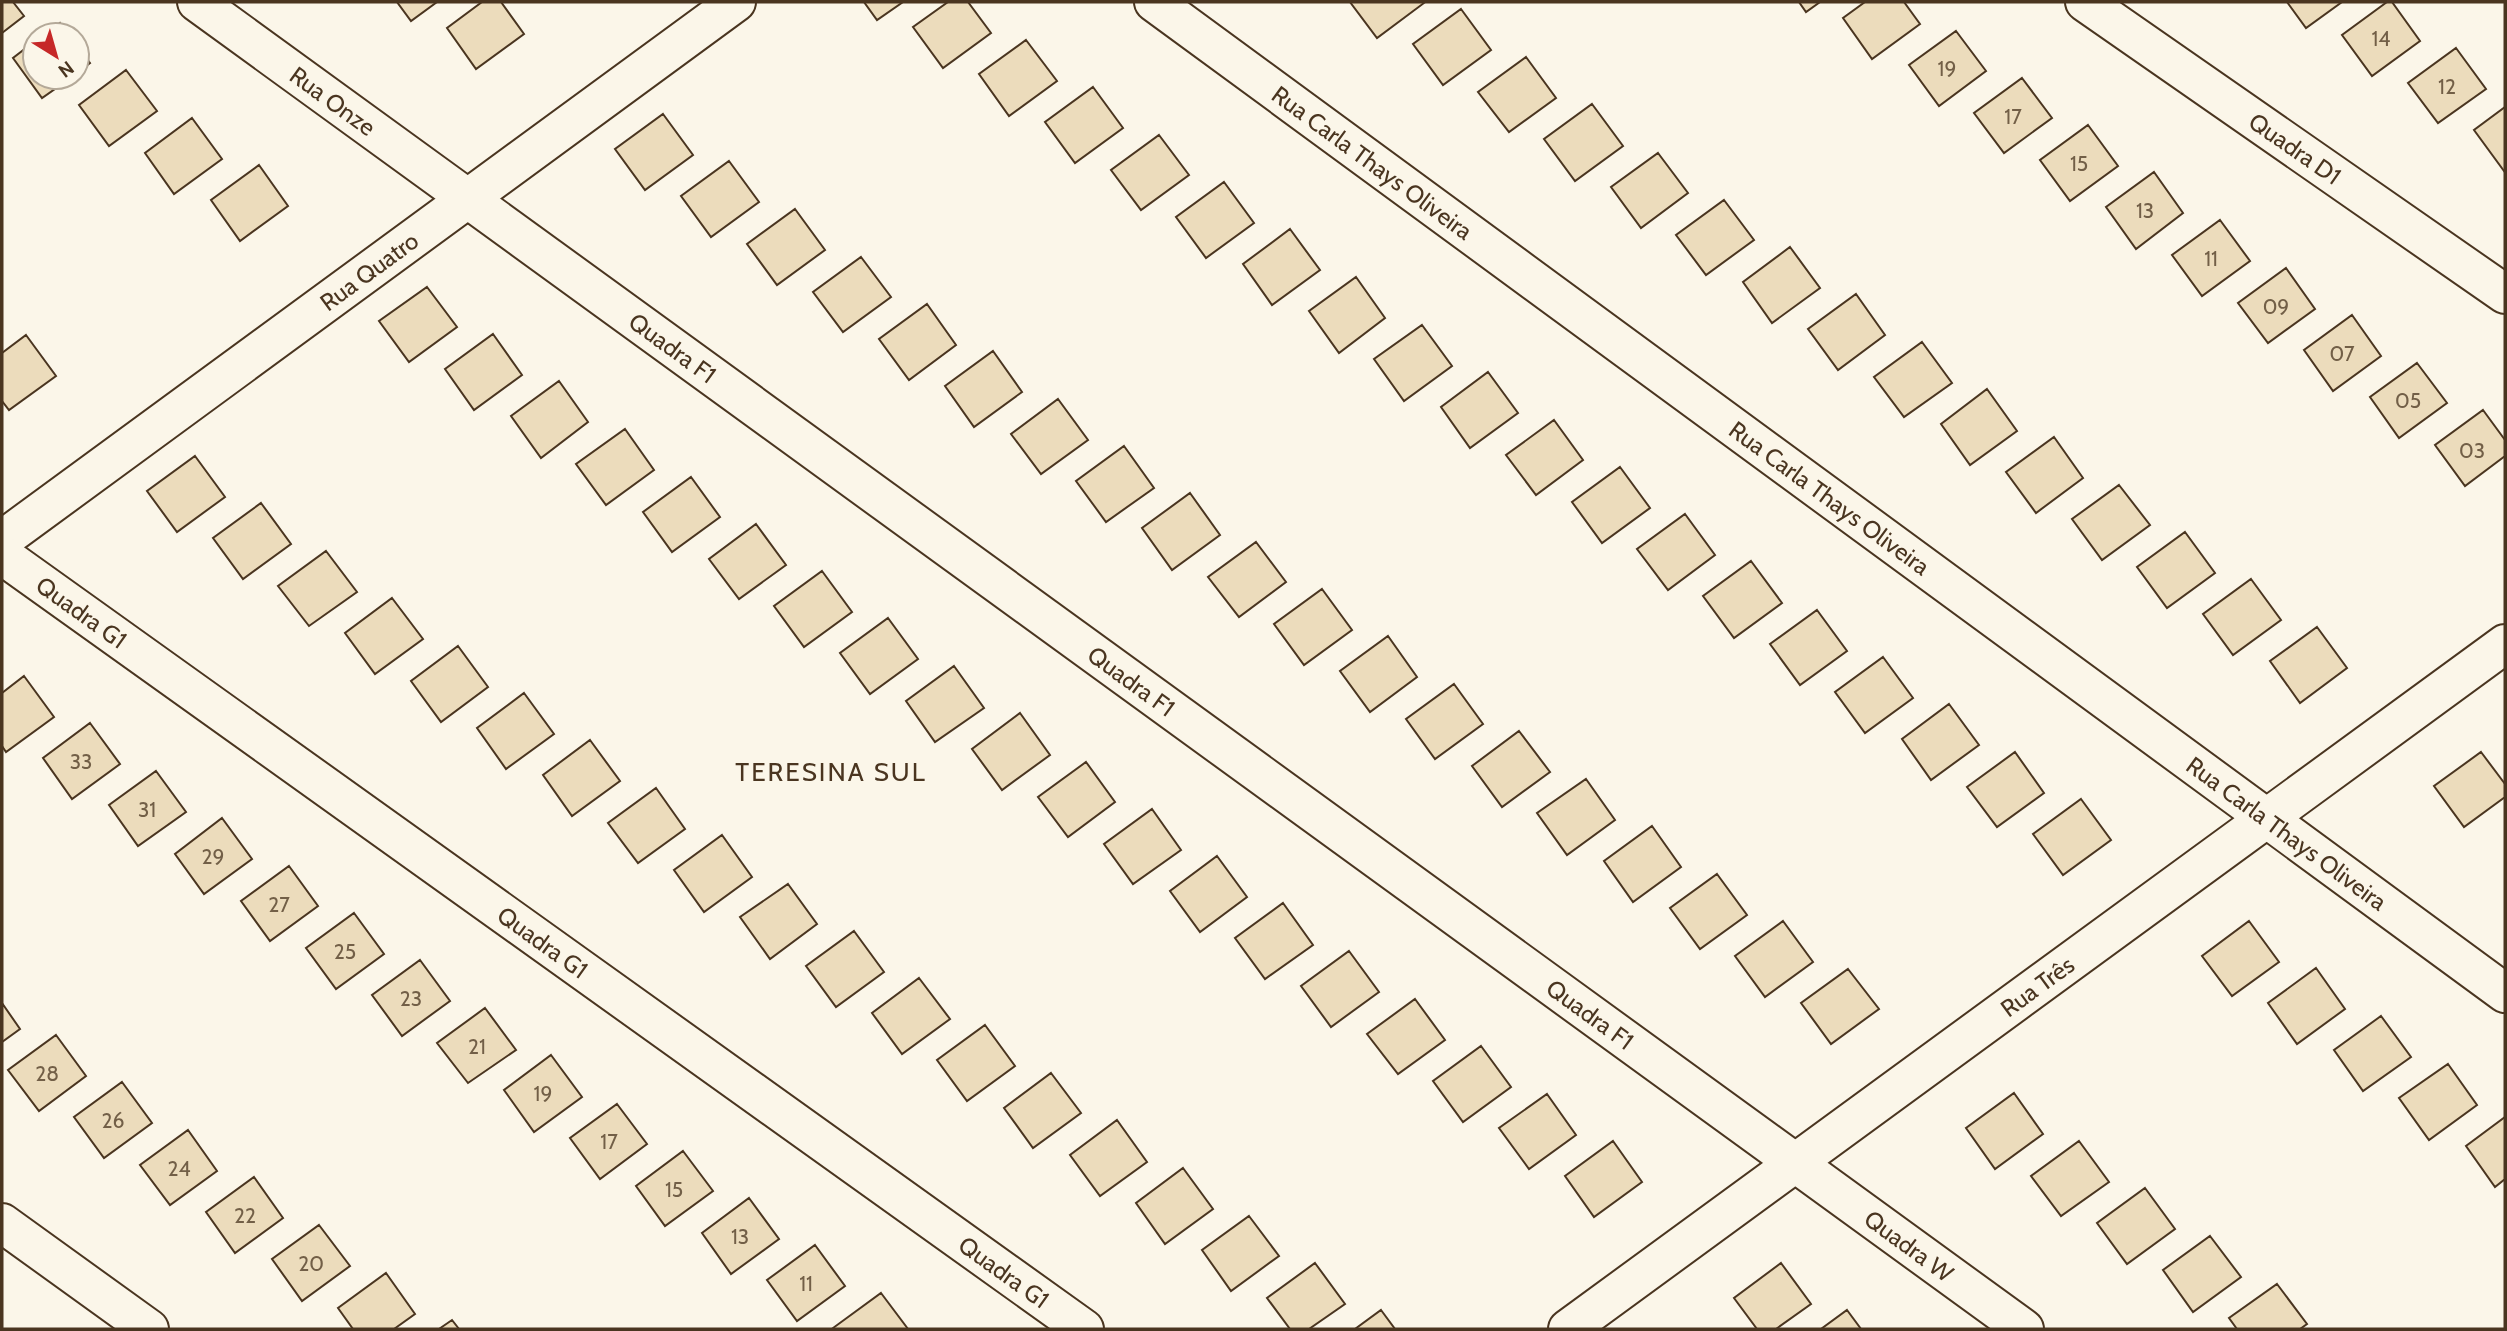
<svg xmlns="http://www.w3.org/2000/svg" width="2507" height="1331" font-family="Cabin,sans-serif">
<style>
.building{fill:#ecdcbc;stroke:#4a3520;stroke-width:2}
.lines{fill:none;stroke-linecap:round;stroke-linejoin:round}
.minor-casing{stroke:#4a3520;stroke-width:42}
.minor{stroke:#fbf6e9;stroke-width:38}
.labels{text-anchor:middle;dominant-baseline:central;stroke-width:5;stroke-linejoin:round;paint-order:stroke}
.number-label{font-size:21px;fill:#725f47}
.street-label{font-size:24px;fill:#4a3520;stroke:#fbf6e9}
.neighbourhood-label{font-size:26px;letter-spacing:2px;fill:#4a3520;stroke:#fbf6e9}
</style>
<rect width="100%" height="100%" fill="#fbf6e9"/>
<!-- building -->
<path class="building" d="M2,2H13L24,16L2,33Z
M397,2H437L411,21Z
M482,2H501L524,34L476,69L447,28Z
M864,2H903L877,20Z
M948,2H968L991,33L943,68L913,27Z
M1350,2H1423L1424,3L1377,38Z
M1799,2H1820L1806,12Z
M1865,2H1904L1920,24L1872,59L1843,18Z
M2287,2H2342L2306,28Z
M2387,2H2392L2420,41L2372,76L2342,35Z
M1461,9L1491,50L1443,85L1413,44Z
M60,23L69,35H44Z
M1956,31L1986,71L1939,106L1909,65Z
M1026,40L1057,81L1009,116L979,74Z
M35,41V77H72L42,98L13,58Z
M77,45L90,63L77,73Z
M2456,48L2486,89L2438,123L2408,83Z
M1526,57L1556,98L1509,132L1478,92Z
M126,70L157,111L109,146L79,105Z
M2022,78L2052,118L2004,153L1974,113Z
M1093,87L1123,128L1075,163L1045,122Z
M1592,104L1623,146L1575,181L1544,139Z
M2505,107V170L2504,171L2474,130Z
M663,114L693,155L645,190L615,149Z
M192,118L222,159L174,194L145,153Z
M2088,125L2118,166L2070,201L2040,160Z
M1159,135L1189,175L1141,210L1111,170Z
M1658,153L1688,193L1641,228L1611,187Z
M729,161L759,202L711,237L681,196Z
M259,165L288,206L240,241L211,200Z
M2154,172L2183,213L2136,249L2106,207Z
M1224,182L1254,223L1206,258L1176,217Z
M1724,200L1754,240L1706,275L1676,235Z
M795,209L825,250L777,285L747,244Z
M2220,220L2250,261L2202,296L2172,255Z
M1290,229L1320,270L1272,305L1243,264Z
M1790,247L1820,288L1772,323L1743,282Z
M861,257L891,297L843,332L813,292Z
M2286,268L2315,309L2268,343L2238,303Z
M1356,277L1385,318L1339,353L1309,311Z
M427,287L457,327L409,362L379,321Z
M1856,294L1885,335L1838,370L1808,329Z
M927,304L956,345L909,380L879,339Z
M2352,315L2381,356L2333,391L2304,350Z
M1422,325L1452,366L1404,401L1374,359Z
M493,334L522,375L474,410L445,369Z
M26,335L56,376L9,410L2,401V353Z
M1922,342L1952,383L1904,417L1874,377Z
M993,351L1022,392L974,427L945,386Z
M2417,363L2447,403L2399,438L2370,397Z
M1488,372L1518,413L1470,448L1441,407Z
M559,381L588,422L541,458L511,416Z
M1987,389L2017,431L1970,465L1941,424Z
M1058,399L1088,440L1041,474L1011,434Z
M2483,410L2505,440V456L2465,486L2435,445Z
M1554,420L1583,460L1536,495L1506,455Z
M625,429L654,470L606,505L576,464Z
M2054,437L2083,478L2036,513L2006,472Z
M1124,446L1154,488L1106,522L1076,481Z
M195,456L225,497L177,532L147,491Z
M1620,467L1650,508L1602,543L1572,502Z
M691,477L720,517L672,552L643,512Z
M2119,485L2150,525L2102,560L2072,519Z
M1190,493L1220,535L1172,570L1142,528Z
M261,503L291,544L243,579L213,538Z
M1685,514L1715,555L1668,590L1637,549Z
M756,524L786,565L739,599L709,559Z
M2185,532L2215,573L2167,608L2137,567Z
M1256,542L1286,582L1239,617L1208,577Z
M326,551L357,592L309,626L278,586Z
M1751,561L1782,603L1734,638L1703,596Z
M822,571L852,612L804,647L774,606Z
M2251,579L2281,620L2233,655L2203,614Z
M1322,589L1352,630L1304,665L1274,624Z
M392,598L423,639L375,674L345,633Z
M1817,610L1847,651L1800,685L1770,644Z
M888,618L918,659L870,694L840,653Z
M2317,627L2347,668L2300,703L2270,661Z
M1388,636L1417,677L1370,712L1340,671Z
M458,646L488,687L441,722L411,681Z
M1883,657L1913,698L1865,733L1835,692Z
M954,666L984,708L935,742L906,701Z
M24,676L54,717L6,752L2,746V693Z
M1454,684L1483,724L1435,759L1406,719Z
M524,693L554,734L506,769L477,728Z
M1949,704L1979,745L1931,780L1902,739Z
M1020,713L1050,755L1002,790L972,749Z
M90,723L120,764L72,799L43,758Z
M1519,731L1550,772L1502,807L1472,766Z
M590,740L620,781L572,816L543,775Z
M2015,752L2044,793L1997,827L1967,787Z
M2481,752L2505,784V797L2464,827L2434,786Z
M1086,762L1115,802L1068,837L1038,797Z
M156,771L186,812L138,846L109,805Z
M1586,779L1615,820L1567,855L1537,813Z
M656,788L685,829L638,863L608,823Z
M2081,799L2111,840L2063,875L2033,834Z
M1152,809L1181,850L1133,884L1104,844Z
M222,818L252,859L204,894L175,854Z
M1652,826L1681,867L1633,902L1604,861Z
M722,835L752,877L704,912L674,870Z
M1217,856L1247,897L1200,932L1170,891Z
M289,866L318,906L270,941L241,901Z
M1717,874L1747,915L1700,949L1670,908Z
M788,884L817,924L770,959L740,917Z
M1283,903L1313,945L1265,979L1235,938Z
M354,913L384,954L336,989L306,948Z
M1783,921L1813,962L1765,997L1735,956Z
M2249,921L2279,962L2232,996L2202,956Z
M854,931L884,972L836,1007L806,966Z
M1349,951L1379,992L1331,1027L1301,986Z
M420,960L450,1001L402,1036L372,995Z
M2316,968L2345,1009L2297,1044L2268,1003Z
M1848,969L1879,1009L1831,1044L1801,1003Z
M919,978L950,1019L902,1054L872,1013Z
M1415,999L1445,1040L1398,1074L1367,1034Z
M2,1003L20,1029L2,1042Z
M485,1008L516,1050L468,1083L437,1043Z
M2381,1016L2411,1057L2363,1091L2334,1050Z
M985,1025L1015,1066L967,1101L937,1060Z
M56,1035L86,1076L39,1111L8,1070Z
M1481,1046L1511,1087L1463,1122L1433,1081Z
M551,1055L582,1097L534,1132L504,1090Z
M2448,1064L2477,1105L2429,1140L2399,1098Z
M1051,1073L1081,1113L1033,1148L1004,1108Z
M122,1082L152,1123L104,1158L74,1117Z
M2014,1093L2043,1134L1995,1169L1966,1128Z
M1547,1094L1576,1135L1529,1169L1499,1128Z
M617,1104L647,1144L600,1179L570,1138Z
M2505,1117V1179L2495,1187L2466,1146Z
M1117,1120L1147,1162L1100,1196L1070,1155Z
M188,1130L217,1171L170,1205L140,1165Z
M1613,1141L1642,1182L1594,1217L1565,1176Z
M2079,1141L2109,1182L2061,1216L2031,1176Z
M683,1151L713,1191L665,1226L636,1186Z
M1183,1168L1213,1209L1165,1244L1136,1203Z
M254,1177L283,1218L235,1253L206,1212Z
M2145,1188L2175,1229L2127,1264L2097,1223Z
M749,1198L779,1239L731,1274L702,1233Z
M1249,1216L1279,1256L1231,1291L1202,1250Z
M319,1225L350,1266L302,1301L272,1259Z
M2210,1236L2241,1277L2193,1312L2163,1270Z
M815,1245L845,1286L797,1321L767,1280Z
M1315,1263L1345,1304L1309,1329H1290L1267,1298Z
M1781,1263L1811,1304L1776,1329H1757L1734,1298Z
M386,1273L415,1314L394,1329H353L338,1308Z
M2277,1284L2307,1324L2300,1329H2237L2229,1318Z
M881,1293L908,1329H834L833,1328Z
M1381,1310L1395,1329H1355Z
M1847,1310L1861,1329H1821Z
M452,1320L459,1329H439Z"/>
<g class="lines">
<!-- minor casing -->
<g class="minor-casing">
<g id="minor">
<path id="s1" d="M197,2L2024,1329"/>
<path id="s2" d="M1154,2L2505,993"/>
<path id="s3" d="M2085,2L2505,294"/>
<path id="s4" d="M2,540L736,2"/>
<path id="s5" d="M2,555L1084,1329"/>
<path d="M2,1223L149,1329"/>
<path id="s6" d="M1568,1329L2505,644"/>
</g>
</g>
<!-- minor -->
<use href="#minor" class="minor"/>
</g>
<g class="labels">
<!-- number labels -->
<g class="number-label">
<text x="2381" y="38">14</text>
<text x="1947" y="68">19</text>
<text x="2447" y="86">12</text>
<text x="2013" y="116">17</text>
<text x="2079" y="163">15</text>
<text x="2145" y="210">13</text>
<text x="2211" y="258">11</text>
<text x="2276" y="306">09</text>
<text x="2342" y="353">07</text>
<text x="2408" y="400">05</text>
<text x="2472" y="450">03</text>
<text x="81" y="761">33</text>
<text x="147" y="809">31</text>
<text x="213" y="856">29</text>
<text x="279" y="904">27</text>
<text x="345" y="951">25</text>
<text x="411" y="998">23</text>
<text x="477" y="1046">21</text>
<text x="47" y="1073">28</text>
<text x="543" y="1093">19</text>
<text x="113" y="1120">26</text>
<text x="609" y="1141">17</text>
<text x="179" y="1168">24</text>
<text x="674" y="1189">15</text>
<text x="245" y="1215">22</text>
<text x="740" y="1236">13</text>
<text x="311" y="1263">20</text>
<text x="806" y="1283">11</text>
</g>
<!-- street labels -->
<g class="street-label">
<text stroke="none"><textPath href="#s1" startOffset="168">Rua Onze</textPath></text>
<text stroke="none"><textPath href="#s3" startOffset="256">Quadra D1</textPath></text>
<text stroke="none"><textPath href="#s2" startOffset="271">Rua Carla Thays Oliveira</textPath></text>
<text stroke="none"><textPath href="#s4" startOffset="455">Rua Quatro</textPath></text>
<text stroke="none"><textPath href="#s1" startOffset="588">Quadra F1</textPath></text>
<text stroke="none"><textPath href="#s2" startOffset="838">Rua Carla Thays Oliveira</textPath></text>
<text stroke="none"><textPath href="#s5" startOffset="98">Quadra G1</textPath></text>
<text stroke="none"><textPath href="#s1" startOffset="1155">Quadra F1</textPath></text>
<text stroke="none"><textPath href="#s2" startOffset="1405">Rua Carla Thays Oliveira</textPath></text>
<text stroke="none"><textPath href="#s5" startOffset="665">Quadra G1</textPath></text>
<text stroke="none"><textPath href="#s6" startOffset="581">Rua Três</textPath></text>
<text stroke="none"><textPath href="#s1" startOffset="1722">Quadra F1</textPath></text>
<text stroke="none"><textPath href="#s1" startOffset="2116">Quadra W</textPath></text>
<text stroke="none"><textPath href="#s5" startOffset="1232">Quadra G1</textPath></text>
</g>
<!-- neighbourhood labels -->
<g class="neighbourhood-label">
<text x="831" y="772">TERESINA SUL</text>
</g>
</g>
<!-- border -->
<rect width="2507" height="1331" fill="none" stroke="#4a3520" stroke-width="7"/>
<!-- north arrow -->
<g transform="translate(56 56) rotate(143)"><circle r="33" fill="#fbf6e9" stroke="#b4a999" stroke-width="2"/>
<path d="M0-5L12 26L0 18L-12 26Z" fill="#c62828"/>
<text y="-10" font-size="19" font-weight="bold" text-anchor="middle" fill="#4a3520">N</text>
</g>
</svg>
